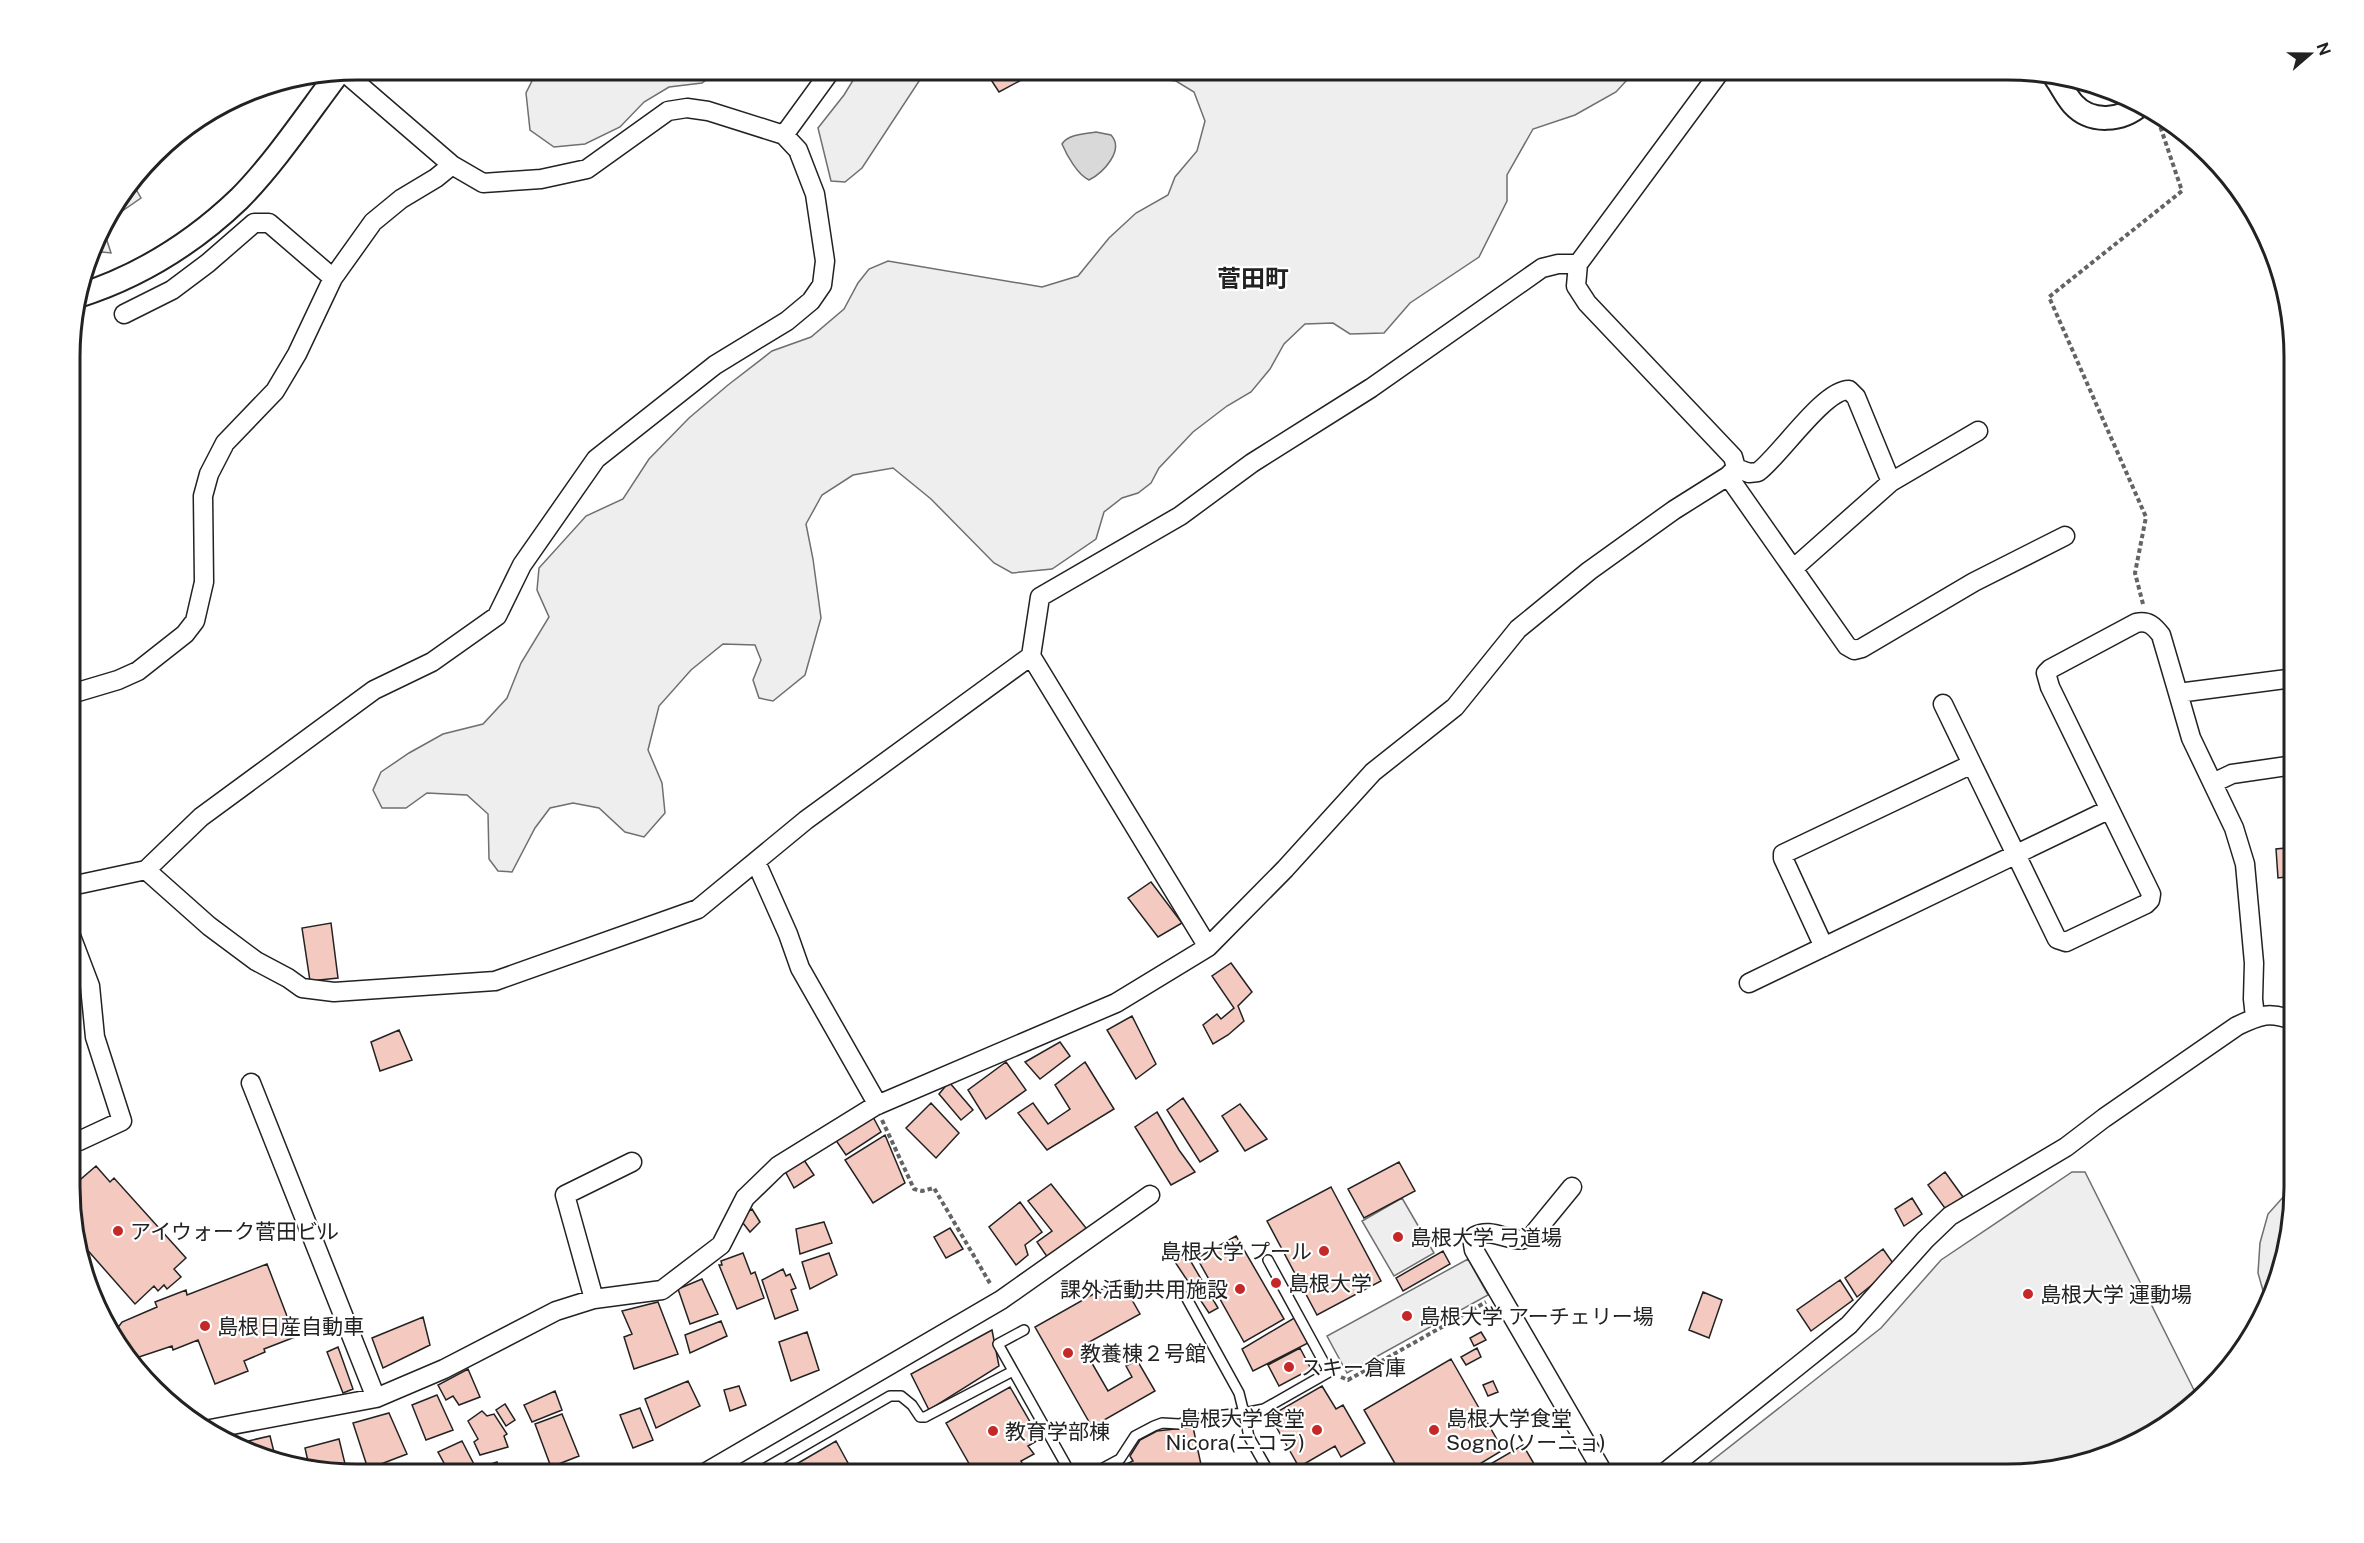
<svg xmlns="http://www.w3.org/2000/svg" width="2364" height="1543" font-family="'Public Sans','Noto Sans JP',sans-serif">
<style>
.green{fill:#eee;stroke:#6f6f6f;stroke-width:1.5}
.water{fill:#d9d9d9;stroke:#6f6f6f;stroke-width:1.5}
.building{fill:#f3c9c0;stroke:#222;stroke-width:1.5}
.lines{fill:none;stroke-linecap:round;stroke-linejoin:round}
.service-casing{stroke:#222;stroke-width:12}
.minor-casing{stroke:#222;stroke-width:21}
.tertiary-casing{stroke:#222;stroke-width:26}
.path{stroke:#646464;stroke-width:4;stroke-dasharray:4.5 3;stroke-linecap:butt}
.service{stroke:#fff;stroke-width:9}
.minor{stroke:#fff;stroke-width:18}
.tertiary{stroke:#fff;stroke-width:22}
.poi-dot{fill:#c62828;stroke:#fff;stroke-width:2}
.labels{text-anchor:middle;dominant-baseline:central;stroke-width:4.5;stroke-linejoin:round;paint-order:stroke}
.poi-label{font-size:21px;fill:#222;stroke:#fff;text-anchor:start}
.quarter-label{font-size:24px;font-weight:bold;fill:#222;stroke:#fff}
.rim{fill:none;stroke:#222;stroke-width:3}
</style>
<rect width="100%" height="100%" fill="#fff"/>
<!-- green -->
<path class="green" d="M538,69H721L702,83L669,87L644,102L620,127L585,144L554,147L530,130L526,93Z
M860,69H927L862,168L845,182L831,181L818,128L844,95Z
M1127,69H1637L1616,92L1575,115L1533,129L1507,175V201L1479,257L1410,303L1384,333L1350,334L1333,323L1305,324L1284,344L1270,369L1251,392L1227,406L1193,432L1159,468L1151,483L1138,493L1122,498L1104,512L1096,539L1052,569L1012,573L994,563L931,499L893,468L853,475L822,495L806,524L813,559L821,618L805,675L773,701L759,698L753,680L761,660L755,645L723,644L691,670L659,706L648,750L662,783L665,813L644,837L625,832L599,808L573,803L550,808L535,828L512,872L498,871L489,859L488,814L467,795L427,793L406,808H382L373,790L381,772L409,753L443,734L483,724L507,698L521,663L549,617L537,590L539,568L586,516L623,499L649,459L689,418L728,385L772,351L811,337L844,309L858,283L869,269L888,261L1042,287L1078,276L1109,238L1136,213L1168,195L1175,177L1197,151L1205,121L1194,92L1176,81L1133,75Z
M133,184L141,198L102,225L111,253L92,251L99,229Z
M2072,1172H2085L2196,1394L2151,1436L2026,1473L1695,1474L1881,1328L1941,1260Z
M2294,1185V1205L2280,1279L2267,1305L2258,1273L2260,1243L2268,1214Z
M1402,1198L1434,1253L1394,1276L1362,1221Z
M1468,1259L1488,1295L1347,1373L1327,1336Z"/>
<!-- water -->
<path class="water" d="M1096,132L1111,135C1125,150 1103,173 1089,180C1078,175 1067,156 1062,144C1068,134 1085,134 1096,132Z"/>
<!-- building -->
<path class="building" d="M981,69H1019L1025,78L999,92L986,72L983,74Z
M1052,69H1073L1071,79L1051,75Z
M2294,847V876L2278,878L2276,849Z
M1151,882L1182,923L1158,937L1128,898Z
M331,923L338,978L310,981L302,928Z
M1231,963L1252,992L1238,1006L1244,1021L1228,1035L1213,1044L1203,1025L1217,1014L1221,1019L1234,1008L1212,976Z
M1132,1016L1156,1064L1136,1079L1107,1030Z
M399,1030L412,1060L380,1071L371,1042Z
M1060,1042L1070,1056L1040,1079L1025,1062Z
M1006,1062L1026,1090L986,1119L968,1090Z
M1085,1062L1114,1109L1047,1150L1018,1113L1033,1103L1048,1124L1070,1109L1055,1085Z
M949,1082L973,1110L961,1120L939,1094Z
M1183,1098L1218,1151L1200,1162L1167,1110Z
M931,1103L959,1133L936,1158L906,1128Z
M1240,1104L1267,1139L1245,1151L1222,1116Z
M1157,1112L1179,1150L1195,1172L1171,1185L1135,1127Z
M872,1115L881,1132L846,1155L835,1139Z
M885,1135L905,1183L873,1203L845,1160Z
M804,1160L814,1175L794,1188L785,1171Z
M1399,1162L1415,1191L1364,1218L1348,1189Z
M96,1166L110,1182L114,1178L186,1258L174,1269L181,1277L167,1289L164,1285L158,1291L154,1286L135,1304L76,1237L71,1224V1182L75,1184Z
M1945,1172L1963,1197L1947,1211L1928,1185Z
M1051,1184L1090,1233L1050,1261L1037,1242L1052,1231L1028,1201Z
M1331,1187L1381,1281L1317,1315L1267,1221Z
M1912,1198L1922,1214L1904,1226L1895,1209Z
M1020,1202L1042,1232L1025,1245L1028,1255L1016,1265L989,1227Z
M752,1209L760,1222L750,1232L739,1218Z
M824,1222L832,1243L800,1254L796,1229Z
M950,1228L963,1249L946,1258L934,1237Z
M1236,1236L1284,1319L1244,1342L1197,1258Z
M1883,1249L1895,1266L1857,1297L1845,1278Z
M1443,1251L1450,1264L1403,1291L1396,1278Z
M743,1253L751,1274L755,1272L764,1298L737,1309L719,1265H722L721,1261Z
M829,1253L837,1275L810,1289L802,1262Z
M1187,1255L1218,1308L1209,1313L1175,1262Z
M267,1264L295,1337L264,1349L265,1352L244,1361L248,1371L215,1384L198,1340L173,1350L172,1346L136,1358H133L114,1337L116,1330L122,1322L157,1307L155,1302L186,1290L187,1295Z
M783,1269L786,1276L790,1274L796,1288L791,1290L798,1310L775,1319L762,1280Z
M702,1279L718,1314L690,1324L678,1289Z
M1120,1279L1140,1314L1082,1346L1108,1391L1132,1377L1126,1366L1137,1360L1155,1391L1092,1427L1035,1327Z
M1840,1280L1853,1300L1811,1331L1797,1310Z
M1703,1292L1722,1300L1709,1338L1689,1330Z
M658,1302L678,1354L634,1369L624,1337L632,1334L622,1311Z
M423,1317L430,1345L383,1368L372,1338Z
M1296,1317L1310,1342L1253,1371L1242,1349Z
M721,1321L727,1336L690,1353L685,1335Z
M992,1330L999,1366L929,1410L911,1374Z
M807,1332L819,1370L791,1381L779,1342Z
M1481,1332L1486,1340L1474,1346L1470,1338Z
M338,1347L353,1389L343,1393L327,1352Z
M1300,1348L1311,1369L1279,1386L1268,1365Z
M1477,1348L1481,1357L1466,1365L1461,1357Z
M1451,1359L1503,1450L1463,1474H1401L1364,1410Z
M468,1369L480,1397L459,1405L453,1396L446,1400L438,1385Z
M688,1381L700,1406L656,1428L645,1399Z
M1493,1381L1498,1392L1488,1396L1483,1385Z
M739,1386L746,1405L730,1411L724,1390Z
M1322,1386L1336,1409L1343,1405L1365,1443L1341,1457L1335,1446L1299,1467L1270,1416Z
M1010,1387L1040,1439L1028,1446L1034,1454L1021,1461L1028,1474H975L946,1423Z
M555,1391L562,1410L532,1422L524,1405Z
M437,1395L453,1430L426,1440L412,1405Z
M505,1404L515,1420L506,1426L496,1410Z
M640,1408L653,1440L633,1448L620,1415Z
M482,1411L487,1416L494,1414L507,1434L504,1436L508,1447L480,1455L474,1442L478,1439L468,1421Z
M389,1413L407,1454L368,1469L353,1423Z
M562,1414L579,1456L551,1467L535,1424Z
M1193,1427L1203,1474H1127L1120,1467L1133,1461L1130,1456L1140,1440L1157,1431Z
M270,1436L274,1452L258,1456L251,1452L248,1441Z
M339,1439L347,1472L309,1466L305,1448Z
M462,1441L479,1474H450L438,1452Z
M836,1441L854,1474H777L800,1462Z
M1523,1445L1540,1474L1475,1473Z
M497,1462L502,1474H491L488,1465Z"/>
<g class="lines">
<!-- service casing -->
<g class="service-casing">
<path id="service" d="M1186,1297L1239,1393L1244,1413L1264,1409L1329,1372L1268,1260
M1024,1330L998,1344L1071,1474
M755,1474L890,1396H901L912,1405L920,1417H925L1013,1371
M1092,1474L1120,1459L1135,1436L1154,1426L1162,1423L1179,1424L1204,1417L1244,1413L1249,1437L1270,1474"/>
</g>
<!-- minor casing -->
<g class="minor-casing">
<path id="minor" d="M784,135L832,69
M124,314L172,290L208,263L254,223H269L333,278
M1736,468L1749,473L1758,472C1779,457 1824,389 1849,390L1856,397L1891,482
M1728,476L1847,646L1854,650L1862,648L1974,582L2065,536
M1794,568L1891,482L1978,431
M2178,693L2191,738L2234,828L2245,864L2254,963L2253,999L2255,1017
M71,694L118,680L138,671L185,634L195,621L204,582L203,496L209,474L225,443L275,391L297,354L333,278L373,222L401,199L436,178L452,165
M1972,764L2057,939L2066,942L2146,904L2150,900L2151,894L2050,687L2046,673L2050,669L2136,623C2148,620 2154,626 2161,635L2178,693L2294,678
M2213,783L2232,774L2294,765
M756,862L788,934L800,968L878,1105
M146,870L209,926L256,961L288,978L302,988L334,992L495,981L698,909L806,820L1031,656
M71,886L146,870L201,817L374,690L432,662L497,616L522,565L596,459L715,365L787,321L811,301L822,285L825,261L815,194L798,150L784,135L708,111L687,108L668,111L587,169L541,179L483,183L452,165L344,72
M71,936L90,986L95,1037L122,1121L79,1141
M1208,947L1031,656L1040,597L1180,516L1252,463L1371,388L1542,268L1558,264H1578
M1824,947L1783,858V854L1972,764L1943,704
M1749,983L2108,810
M251,1083L376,1398
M1572,1187L1531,1237C1511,1246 1494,1226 1475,1236L1473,1244L1474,1250L1604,1474
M594,1299L565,1195L632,1162
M205,1430L376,1398L444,1369L556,1311L594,1299L662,1290L721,1245L745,1198L778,1166L875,1106L1116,1003L1208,947L1285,869L1373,772L1455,707L1518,629L1589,571L1674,510L1728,476L1736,468L1733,457L1587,303L1576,286L1578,264L1722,69
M703,1474L1001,1300L1150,1195
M1663,1474L1849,1325L1925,1240L1950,1216L2066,1147L2104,1118L2237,1026C2260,1015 2270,1011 2294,1021"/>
</g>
<!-- tertiary casing -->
<g class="tertiary-casing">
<path id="tertiary" d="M2055,77C2061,85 2066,96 2073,104C2091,124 2122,121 2141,104
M78,296C138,277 193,243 239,199C274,164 308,113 339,72"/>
</g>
<!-- path -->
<path class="path" d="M2143,604L2135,573L2146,517L2049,297L2182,191L2157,117
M882,1120L914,1189L922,1191L934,1188L991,1285
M1341,1377L1348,1380L1486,1302"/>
<!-- service -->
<use href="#service" class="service"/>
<!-- minor -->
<use href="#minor" class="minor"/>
<!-- tertiary -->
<use href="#tertiary" class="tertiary"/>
</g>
<!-- markers -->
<g class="poi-dot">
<circle cx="118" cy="1231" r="6"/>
<circle cx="1398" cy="1237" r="6"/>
<circle cx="1324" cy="1251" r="6"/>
<circle cx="1276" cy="1283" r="6"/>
<circle cx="1240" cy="1289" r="6"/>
<circle cx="2028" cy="1294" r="6"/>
<circle cx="1407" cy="1316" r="6"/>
<circle cx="205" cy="1326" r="6"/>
<circle cx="1068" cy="1353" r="6"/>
<circle cx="1289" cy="1367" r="6"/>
<circle cx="1317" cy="1430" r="6"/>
<circle cx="1434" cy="1430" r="6"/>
<circle cx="993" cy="1431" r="6"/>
</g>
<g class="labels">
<!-- poi labels -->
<g class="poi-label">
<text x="130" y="1231">アイウォーク菅田ビル</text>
<text x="1410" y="1237">島根大学 弓道場</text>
<text x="1312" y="1251" text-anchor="end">島根大学 プール</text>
<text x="1288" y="1283">島根大学</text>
<text x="1228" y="1289" text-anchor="end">課外活動共用施設</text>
<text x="2040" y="1294">島根大学 運動場</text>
<text x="1419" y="1316">島根大学 アーチェリー場</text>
<text x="217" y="1326">島根日産自動車</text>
<text x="1080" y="1353">教養棟２号館</text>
<text x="1301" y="1367">スキー倉庫</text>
<text x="1305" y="1418" text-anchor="end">島根大学食堂<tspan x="1305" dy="24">Nicora(ニコラ)</tspan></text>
<text x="1446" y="1418">島根大学食堂<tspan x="1446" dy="24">Sogno(ソーニョ)</tspan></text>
<text x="1005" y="1431">教育学部棟</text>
</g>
<!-- quarter labels -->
<g class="quarter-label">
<text x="1253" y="278">菅田町</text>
</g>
</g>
<!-- crop -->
<path d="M0 0H2364V1543H0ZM357 80H2007A277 277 0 0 1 2284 357V1187A277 277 0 0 1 2007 1464H357A277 277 0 0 1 80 1187V357A277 277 0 0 1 357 80Z" fill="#fff" fill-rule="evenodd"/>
<path class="rim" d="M357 80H2007A277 277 0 0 1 2284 357V1187A277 277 0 0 1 2007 1464H357A277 277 0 0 1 80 1187V357A277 277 0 0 1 357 80Z"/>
<!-- north arrow -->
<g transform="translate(2310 54) rotate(70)" stroke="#ffffff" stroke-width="4.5" paint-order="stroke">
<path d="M0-4.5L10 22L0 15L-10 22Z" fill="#222222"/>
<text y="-9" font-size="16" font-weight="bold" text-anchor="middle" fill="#222222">N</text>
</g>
</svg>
